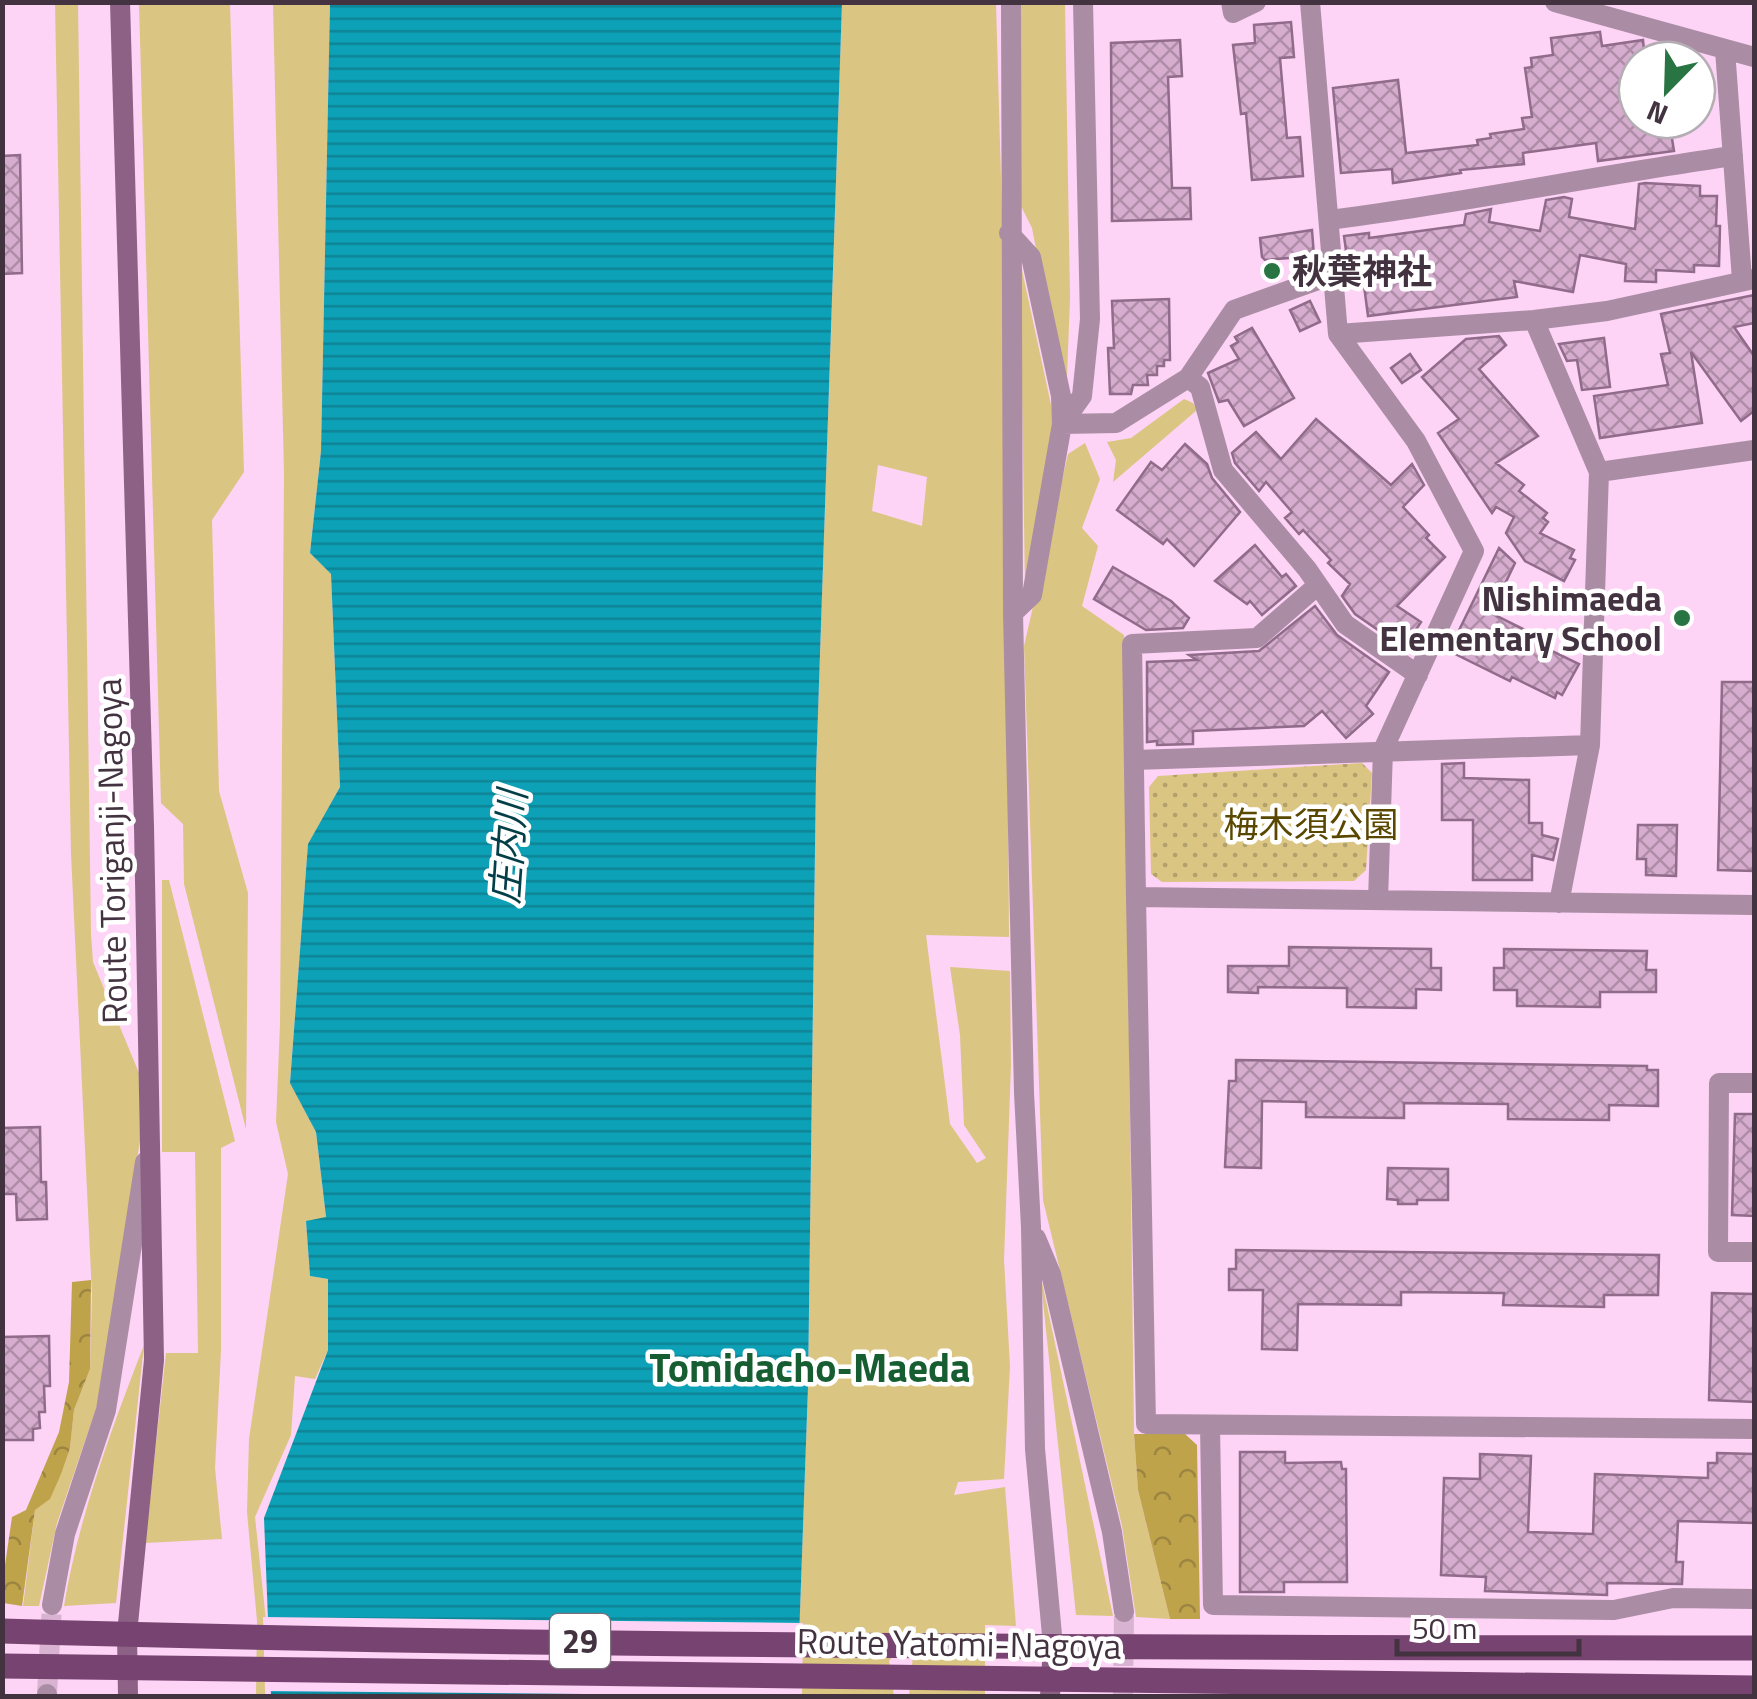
<svg xmlns="http://www.w3.org/2000/svg" width="1757" height="1699" font-family="'Titillium Web','Noto Sans JP',sans-serif">
<style>
.grass{fill:#dbc582;fill-rule:evenodd}
.forest{fill:url(#forest-crowns)}
.park{fill:url(#park-dots)}
.water{fill:url(#water-rules)}
.pier{fill:#fdd3f6}
.building{fill:url(#building-cross-hatch);stroke:#906b8a;stroke-width:2.5}
.lines{fill:none;stroke-linecap:round;stroke-linejoin:round}
.street-tunnel{stroke:#d8b3d2;stroke-width:20;stroke-dasharray:20 10;stroke-linecap:butt}
.street{stroke:#aa8ca4;stroke-width:20}
.secondary{stroke:#8d6186;stroke-width:20}
.primary{stroke:#774370;stroke-width:25}
.poi-dot{fill:#287443;stroke:#fff;stroke-width:4}
.labels{text-anchor:middle;dominant-baseline:central;stroke-width:9;stroke-linejoin:round;paint-order:stroke}
.shield{fill:#fff;stroke:#7b7079;stroke-width:2.5}
.shield-label{font-size:32px;font-weight:bold;fill:#433240}
.poi-label{font-size:35px;font-weight:bold;fill:#433240;stroke:#fff;text-anchor:start}
.park-label{font-size:35px;fill:#5a4700;stroke:#fff}
.street-label{font-size:35px;fill:#433240;stroke:#fff}
.water-label{font-size:38px;font-style:italic;fill:#043f48;stroke:#fff}
.quarter-label{font-size:40px;font-weight:bold;fill:#165e32;stroke:#fff}
</style>
<defs>
<pattern id="forest-crowns" width="20" height="18" patternUnits="userSpaceOnUse" patternTransform="scale(2.5)"><rect width="20" height="18" fill="#bea34b"/><path d="M2 6a3 3 0 1 1 6 0M12 15a3 3 0 1 1 6 0" fill="none" stroke="#9c8540"/></pattern>
<pattern id="park-dots" width="8" height="8" patternUnits="userSpaceOnUse" patternTransform="scale(2.5)"><rect width="8" height="8" fill="#dbc582"/><path d="M2 2h.1M6 6h.1" fill="none" stroke="#b3a16c" stroke-width="1.8" stroke-linecap="round"/></pattern>
<pattern id="water-rules" width="6" height="5" patternUnits="userSpaceOnUse" patternTransform="scale(2.5)"><rect width="6" height="5" fill="#0da1b7"/><path d="M0 2.5h6" fill="none" stroke="#0e8496"/></pattern>
<pattern id="building-cross-hatch" width="8" height="8" patternUnits="userSpaceOnUse" patternTransform="scale(2.5)"><rect width="8" height="8" fill="#d6adcf"/><path d="M0 0l8 8M0 8l8-8" fill="none" stroke="#af8da9"/></pattern>
</defs>
<rect width="100%" height="100%" fill="#fdd3f6"/>
<!-- grass -->
<path class="grass" d="M78,2L91,934L93,962L139,1073L140,1141L98,1403L57,1523L39,1606H23L35,1510L50,1498L70,1448L74,1410L90,1369L92,1295L71,854L55,3Z
M330,2L321,451L310,553L331,574L340,787L308,845L290,1082L316,1132L326,1218L306,1222L310,1276L328,1279V1350L315,1379L295,1376L291,1435L255,1517L267,1630L265,1696H256L257,1621L247,1512L249,1439L288,1174L276,1122L280,1025L284,474L273,3Z
M139,3H230L244,472L212,520L219,791L248,893L246,1129L184,884L183,824L161,803Z
M842,3H996L1004,285L1009,937L926,935L950,1124L977,1163L986,1158L964,1125L960,1035L950,967L1010,971L1011,1065L1004,1260L1010,1366L1004,1479L958,1482L954,1495L1005,1487L1016,1626L985,1625V1696H909L916,1625L889,1661L894,1696H797L808,1387L816,773ZM878,465L927,477L922,526L872,511Z
M1018,3H1065L1070,298L1066,402L1032,228L1020,204Z
M1020,261L1056,428L1025,586Z
M1184,399L1193,403L1197,410L1113,482L1116,460L1107,442L1131,438Z
M1085,443L1100,479L1082,528L1098,546L1082,606L1124,635L1134,1434L1138,1490L1170,1619L1136,1617L1122,1526L1043,1200L1024,646L1068,454Z
M162,880H169L235,1141L221,1148V1350L215,1468L222,1539L145,1543L166,1353H198L195,1152H162Z
M1040,1273L1113,1616L1076,1615Z
M144,1345L116,1603L64,1606C79,1516 111,1430 144,1345Z"/>
<!-- forest -->
<path class="forest" d="M91,1280L90,1369L74,1410L70,1448L61,1474L50,1499L35,1510L22,1606L3,1603V1579L12,1517L26,1510L59,1432L69,1382L72,1282Z
M1134,1434H1185L1197,1445L1200,1619H1170L1138,1490Z"/>
<!-- park -->
<path class="park" d="M1362,763L1372,773L1366,870L1354,881L1162,882L1151,874L1149,787L1158,776Z"/>
<!-- water -->
<path class="water" d="M330,3H842L816,773L808,1387L797,1696H271L264,1518L328,1350V1279L310,1276L306,1221L326,1217L316,1132L290,1083L308,844L340,787L331,574L310,553L321,451Z"/>
<!-- pier -->
<path class="pier" d="M263,1617L803,1623L802,1696L265,1691Z"/>
<!-- building -->
<path class="building" d="M1291,22L1294,57L1280,58L1287,138L1300,137L1303,176L1252,180L1246,113L1241,114L1233,45L1255,43L1254,25Z
M1600,32L1602,46L1643,40L1645,60H1637V120H1669L1674,151L1598,161L1596,143L1523,153L1524,164L1460,170L1461,173L1393,183L1392,169L1341,173L1333,88L1398,80L1406,153L1478,145L1477,140L1491,138L1490,134L1524,129L1522,118L1532,117L1525,68L1532,67L1531,58L1553,55L1551,38Z
M1180,40L1182,76L1168,77L1172,188H1190L1191,219L1112,221L1111,43Z
M20,155L22,273L2,274V156Z
M1645,183L1700,186V196H1717L1716,226H1720L1719,266L1694,265V272L1656,270V282L1625,281L1626,264L1580,255L1573,292L1514,281L1517,297L1368,316L1363,278L1379,270L1349,272L1344,236L1369,233V238L1464,225L1466,214L1491,209L1489,222L1540,231L1546,200L1564,197L1572,199L1569,217L1635,229L1639,184Z
M1312,230L1314,256L1265,260L1262,257L1260,238Z
M1754,295V323L1734,327L1754,356V411L1741,421L1691,352L1702,423L1600,438L1594,396L1668,385L1661,354L1670,353L1661,314Z
M1169,299L1170,360H1164V366H1157V375H1147L1148,385H1133L1131,394H1110L1108,348H1114L1112,301Z
M1310,301L1320,322L1300,331L1290,310Z
M1252,328L1294,398L1244,426L1228,400L1219,402L1208,373L1239,359L1231,346L1238,342L1235,337Z
M1499,336L1506,345L1479,369L1538,436L1496,463L1524,485L1519,491L1547,513L1543,518L1548,522L1540,533L1574,550L1570,558L1575,560L1564,581L1525,561L1506,533L1514,517L1496,507L1492,513L1438,433L1459,419L1422,377L1466,339Z
M1604,338L1610,387L1582,390L1577,360L1567,361L1559,344Z
M1410,354L1421,370L1402,383L1391,368Z
M1316,419L1391,485L1412,464L1424,485L1403,507L1429,535L1426,538L1445,557L1397,606L1421,622L1404,648L1355,614L1342,596L1350,584L1328,563L1331,560L1303,530L1299,534L1285,518L1292,512L1266,482L1259,491L1235,463L1232,453L1256,432L1281,459Z
M1185,444L1207,464L1212,478L1240,512L1194,566L1167,539L1163,544L1117,510L1151,462L1162,470Z
M1255,545L1282,577L1286,574L1296,586L1262,615L1250,601L1247,604L1215,581Z
M1499,548L1515,563L1491,613L1533,634L1515,633L1579,664L1562,695L1557,692L1555,698L1512,677L1510,681L1449,651Z
M1113,567L1171,601L1189,618L1183,628L1146,630L1094,599Z
M1315,606L1337,635L1389,672L1366,706L1373,714L1346,738L1322,711L1304,726L1193,731V744L1157,745V741L1147,742V662L1197,660L1189,655L1259,651Z
M1722,682H1754V871L1718,870Z
M1464,763V778L1529,780V823H1542V835L1558,839L1553,860L1532,855V880H1473V820H1442V764Z
M1638,825H1677L1676,876L1646,875V859H1637Z
M1289,947L1431,949V968H1441V990L1416,989V1008L1347,1007V988L1258,987V993L1228,992V966H1289Z
M1504,949L1647,951L1646,970H1656V992H1600V1007L1517,1006V990H1494V968H1504Z
M1236,1060L1647,1066V1070H1658V1106L1609,1105V1120L1508,1119V1104L1404,1103V1118L1306,1117V1102L1262,1101L1261,1168L1225,1167L1229,1081H1236Z
M1735,1114H1754V1216L1732,1215Z
M40,1127L41,1182H46L47,1219L17,1220L16,1194H2V1128Z
M1388,1168L1448,1169V1200H1417V1204H1398V1200L1387,1199Z
M1236,1250L1659,1255L1658,1295H1604V1307L1503,1305L1504,1293L1401,1292V1305L1298,1304L1297,1350L1262,1349L1263,1290H1229V1269H1236Z
M1712,1293L1754,1294V1402L1709,1400Z
M49,1336L50,1386H44L45,1412H39L40,1428L33,1429V1440H2V1337Z
M1240,1452H1285V1463L1341,1462L1342,1469H1346L1347,1582H1284V1592H1240Z
M1717,1453L1754,1454V1523L1678,1521L1676,1562H1683L1682,1584L1607,1583V1595L1485,1591L1486,1577L1441,1575L1444,1478L1480,1479V1454L1531,1456L1528,1532L1593,1534L1595,1474L1708,1478V1463H1717Z"/>
<g class="lines">
<!-- street-tunnel -->
<path class="street-tunnel" d="M47,1694L52,1605
M1123,1696L1124,1612"/>
<!-- street -->
<path class="street" d="M1011,2L1013,613L1024,1093L1031,1227L1035,1449L1053,1646
M1231,2L1233,13L1256,2
M1310,2L1338,334L1416,441L1474,551L1383,750L1378,900
M1555,2L1754,57
M1725,50L1742,280
M1329,220C1464,203 1598,175 1733,156
M1009,233L1031,257L1061,396L1062,424L1116,423L1188,378L1234,310L1332,275
M1534,320L1599,472L1590,745L1559,903
M1338,334L1534,320L1607,311L1754,279
M1188,378L1200,387L1223,470L1307,569L1345,624L1418,675
M1599,472L1754,450
M1013,613L1032,595L1062,424L1082,396L1090,319L1083,2
M1134,760L1590,745
M1136,897L1132,644L1257,638L1318,585
M1754,905L1136,897L1146,1424L1754,1429
M1754,1083H1719L1718,1252H1754
M1036,1238L1051,1274L1112,1532L1124,1612
M1210,1426L1213,1605L1614,1610L1673,1598L1754,1599
M52,1605L65,1534L106,1410L145,1162
M47,1694V1696"/>
<!-- secondary -->
<path class="secondary" d="M120,2L144,826L154,1360L127,1634L128,1696
M1050,1696L1053,1646"/>
<!-- primary -->
<path class="primary" d="M2,1631C586,1648 1171,1647 1754,1648
M2,1666L1754,1688"/>
</g>
<!-- markers -->
<g class="poi-dot">
<circle cx="1272" cy="271" r="10"/>
<circle cx="1682" cy="618" r="10"/>
</g>
<g class="labels">
<!-- shield labels -->
<rect class="shield" x="550" y="1614" width="60" height="54" rx="8"/>
<g class="shield-label">
<text x="580" y="1641">29</text>
</g>
<!-- poi labels -->
<g class="poi-label">
<text x="1292" y="271">秋葉神社</text>
<text x="1662" y="598" text-anchor="end">Nishimaeda<tspan x="1662" dy="40">Elementary School</tspan></text>
</g>
<!-- park labels -->
<g class="park-label">
<text x="1311" y="824">梅木須公園</text>
</g>
<!-- street labels -->
<g class="street-label">
<text transform="translate(111 851) rotate(-91)">Route Toriganji-Nagoya</text>
<text transform="translate(959 1643) rotate(1)">Route Yatomi-Nagoya</text>
</g>
<!-- water labels -->
<g class="water-label">
<text transform="translate(508 847) rotate(-86)">庄内川</text>
</g>
<!-- quarter labels -->
<g class="quarter-label">
<text x="810" y="1367">Tomidacho-Maeda</text>
</g>
</g>
<!-- border -->
<rect width="1757" height="1699" fill="none" stroke="#433240" stroke-width="10"/>
<!-- north arrow -->
<g transform="translate(1667 90) rotate(203)"><circle r="48" fill="#ffffff" stroke="#b4adb3" stroke-width="2.5"/>
<path d="M0-8L18 38L0 25L-18 38Z" fill="#287443"/>
<text y="-15" font-size="28" font-weight="bold" text-anchor="middle" fill="#433240">N</text>
</g>
<!-- scale -->
<path d="M1397 1639v15h182v-15" fill="none" stroke="#433240" stroke-width="5"/>
<text x="1412" y="1639" font-size="30" fill="#433240" stroke="#ffffff" stroke-width="8" paint-order="stroke">50 m</text>
</svg>
